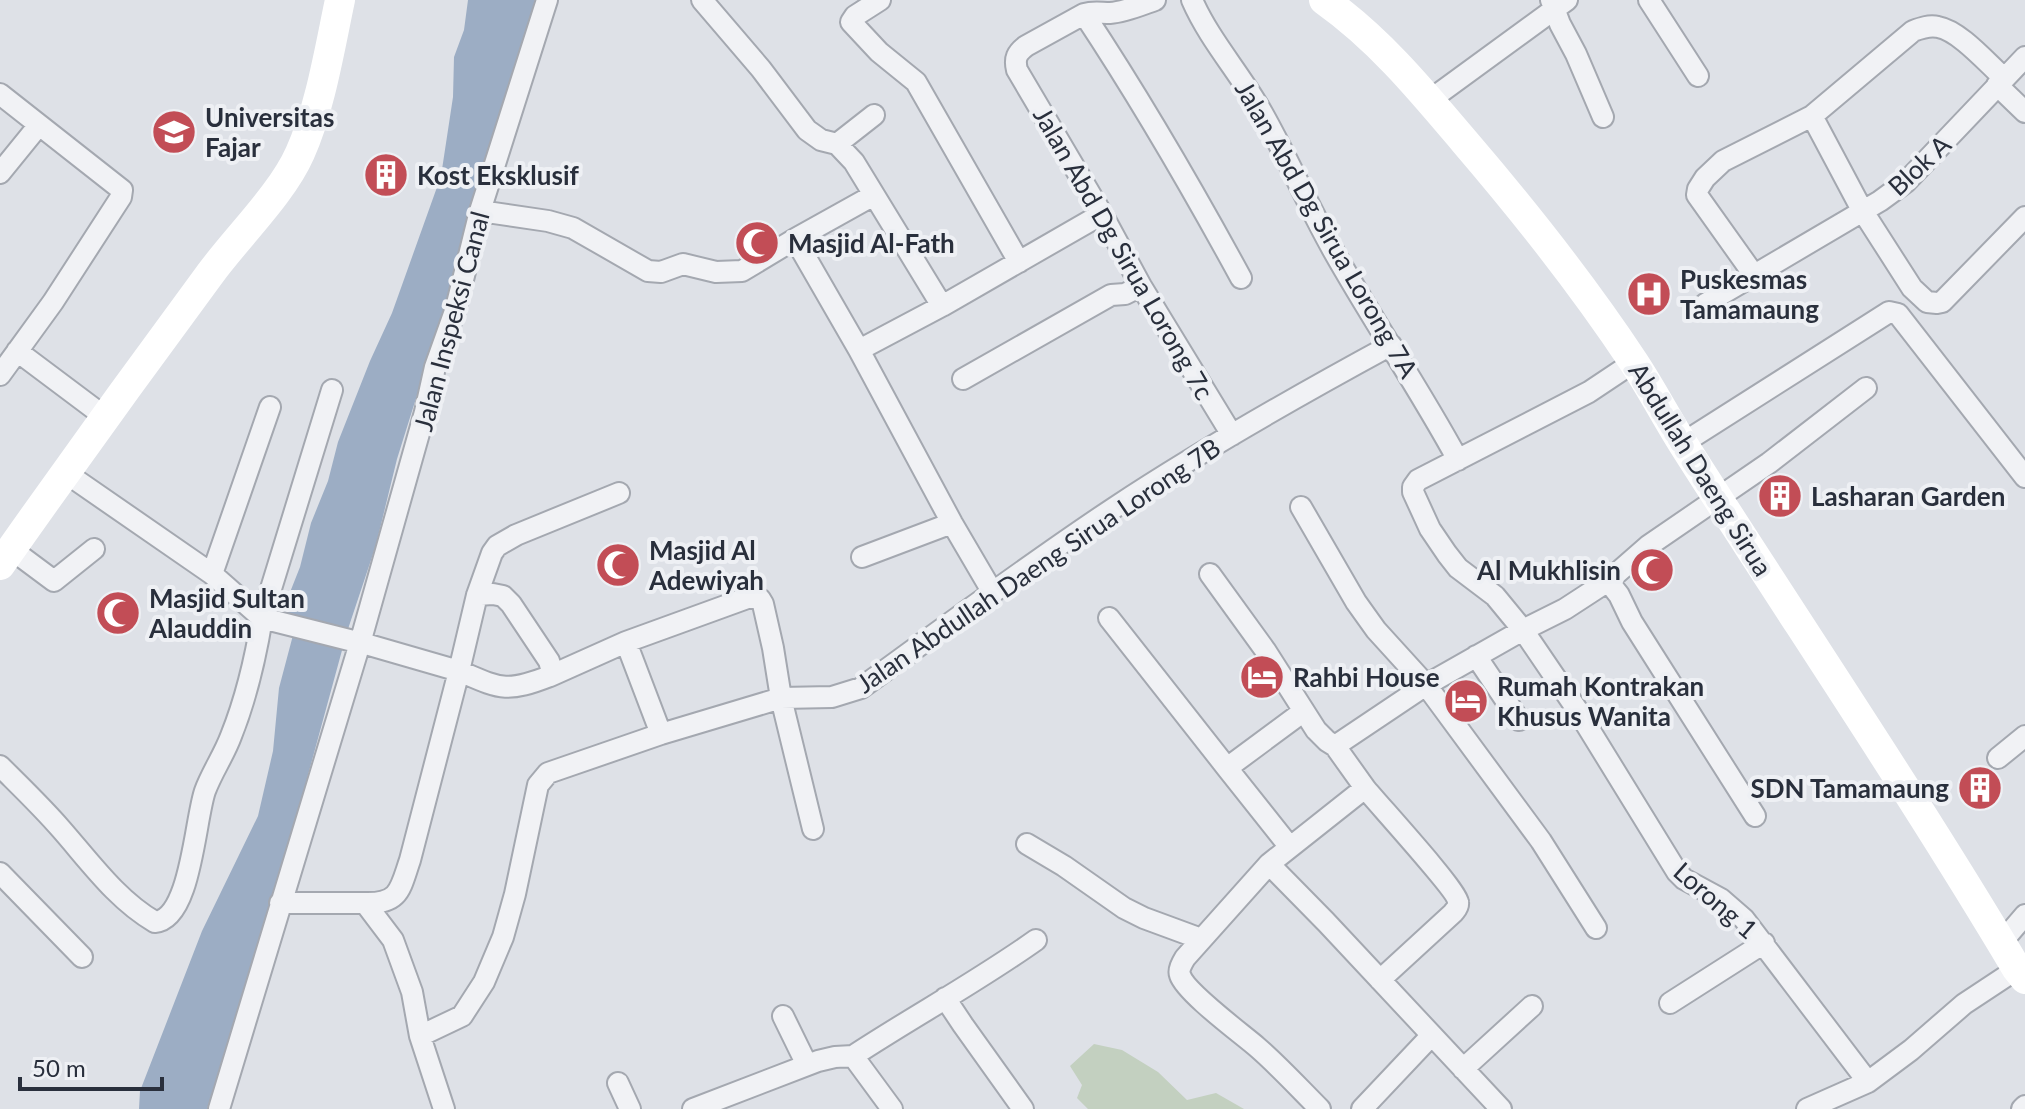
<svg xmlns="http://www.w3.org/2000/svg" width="2025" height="1109" font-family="Lato,sans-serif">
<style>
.green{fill:#c3d0c0}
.water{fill:#9cadc4}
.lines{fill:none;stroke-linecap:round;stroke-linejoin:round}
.street-casing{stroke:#a4a8b0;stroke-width:24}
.street{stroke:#f1f2f5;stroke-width:20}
.secondary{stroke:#fff;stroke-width:30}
.labels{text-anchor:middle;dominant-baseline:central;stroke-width:8;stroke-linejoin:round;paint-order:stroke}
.poi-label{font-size:26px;font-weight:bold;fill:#292f3c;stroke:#eef0f4;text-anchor:start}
.street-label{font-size:26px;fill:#292f3c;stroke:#eef0f4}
</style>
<rect width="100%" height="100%" fill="#dee1e7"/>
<!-- green -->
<path class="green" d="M1094,1044L1122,1050L1158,1072L1187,1100L1216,1093L1244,1109H1088L1077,1098L1082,1085L1070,1066Z"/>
<!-- water -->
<path class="water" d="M468,0H535L466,239L397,459L376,545L347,632L272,907L207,1109H139L140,1091L202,931L258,816L273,751L279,688L297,620L281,615L300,567L311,523L328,481L338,442L370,361L392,313L441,176L453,97L454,57L464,30Z"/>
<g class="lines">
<!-- street casing -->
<g class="street-casing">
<path id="street" d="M702,0L761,69L807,130L821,140L837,144L854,162L942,306
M880,0L855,16L851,22L879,52L916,82L1019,262
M1155,0C1141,5 1125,12 1110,13C1101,13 1094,11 1084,14L1026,46C1017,53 1014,58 1017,70L1102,214L1141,286L1232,435
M1192,0C1209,39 1238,71 1260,109C1286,154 1307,204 1333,250C1373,321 1419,388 1458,460
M1551,0L1560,24L1576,54L1603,117
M1649,0L1698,76
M1084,14C1141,100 1192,188 1241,278
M1997,85L2025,112
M0,94L122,190L121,197L53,302L0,375
M1430,100L1567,0
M1812,116L1862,210L1912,288L1927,302L1937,303L1942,302L2025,217
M837,144L874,115
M0,173L39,125
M874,195L795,239L859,350L952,523L993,593
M480,211L548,221L573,228L648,271L661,272L683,264L716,272L742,271L795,239
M1754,275L1697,195L1698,189L1705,178L1723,161L1812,116L1913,31C1921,28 1929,25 1938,27C1960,31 1987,63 2004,78
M1705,304L1880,201L1906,182L2025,57
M859,350L942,306L1102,214
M17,351L105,417
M1634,362L1589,392L1418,480L1413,487V492L1430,529L1447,554L1458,568L1495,596L1523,630L1576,708L1677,872L1684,879L1721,899L1744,919L1868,1082
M963,379L1111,295L1125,294L1141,286
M1683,443L1889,312L1898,314L2025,477
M66,473L212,574L270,407
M1301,507L1356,602L1376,630L1426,685L1541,841L1596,928
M11,549L54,581L94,549
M862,557L952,523
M212,574L262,618L369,645L459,671L410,860C400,889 400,904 365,903L393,940L412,992L420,1036L444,1109
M1210,574L1265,650L1316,730L1327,741L1335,746L1365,788
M1608,581L1619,595L1632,622L1755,816
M477,595L493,594L503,596L511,604L549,661L551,668L550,676C506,693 501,689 459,671L477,595L492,553L497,546L516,535L619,493
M1109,618L1227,768L1289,846
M626,642L750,597L760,599L763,604L773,648L781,698L813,829
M1476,656L1519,720
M550,676L626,642L661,734
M1335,746L1426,685L1523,630L1565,609L1608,581L1648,546L1769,463L1866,388
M1998,758L2025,736
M0,766C21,787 42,807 61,829C90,862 117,900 155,922C191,919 195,819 205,791C212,772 224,755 231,736C245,701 256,655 262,618L332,390
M1227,768L1304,711
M1027,844L1064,866L1124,908L1144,918L1201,939
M1269,864L1326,922L1501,1109
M0,873L82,957
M280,903H365
M2001,943L2025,915
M945,998L963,1025L1023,1109
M1670,1003L1764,943
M783,1016L807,1065
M420,1036L462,1016L484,982L503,937L515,894L538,785L548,773L661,734L781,698L832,697L861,688C945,627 1028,565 1114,508C1203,449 1297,396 1391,345
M853,1056L892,1109
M1463,1069L1532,1006
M618,1083L630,1109
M219,1109L360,643L425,412L435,367L456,308L480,211L547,0
M693,1109L818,1061L835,1057L853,1056C914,1016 977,982 1036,940
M1320,1109C1299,1088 1279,1066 1257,1047C1242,1034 1185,992 1180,975C1178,970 1182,963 1185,958L1269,864L1365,788C1378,804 1457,890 1458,902C1459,907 1456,909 1453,913L1380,980
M1362,1109L1431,1036
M1807,1109L1868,1082L1911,1050L1964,1004L2017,969
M2022,1109L2025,1106"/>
</g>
<!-- street -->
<use href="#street" class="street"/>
<!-- secondary -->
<path class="secondary" d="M1324,0C1379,39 1421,90 1464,141C1524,211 1582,284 1633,361C1651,388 1666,417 1683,444C1794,619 1911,791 2017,969L2025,979
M0,565C69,467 139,370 210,274C237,237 282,194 300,153C320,109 330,47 340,0"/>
</g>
<!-- icons -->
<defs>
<g id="university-disc" transform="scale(2.3)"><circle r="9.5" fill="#c24d56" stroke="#eef0f4"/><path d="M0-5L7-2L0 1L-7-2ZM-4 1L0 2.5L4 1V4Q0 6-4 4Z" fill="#fff"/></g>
<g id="building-disc" transform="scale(2.3)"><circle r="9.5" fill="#c24d56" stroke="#eef0f4"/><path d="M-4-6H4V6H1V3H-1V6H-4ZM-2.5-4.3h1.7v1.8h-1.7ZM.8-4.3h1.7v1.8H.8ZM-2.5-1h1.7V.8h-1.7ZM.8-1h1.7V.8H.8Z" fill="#fff"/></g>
<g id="mosque-disc" transform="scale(2.3)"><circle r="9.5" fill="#c24d56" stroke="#eef0f4"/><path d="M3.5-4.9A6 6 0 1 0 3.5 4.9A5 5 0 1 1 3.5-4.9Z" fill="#fff"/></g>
<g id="hospital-disc" transform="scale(2.3)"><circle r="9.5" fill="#c24d56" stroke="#eef0f4"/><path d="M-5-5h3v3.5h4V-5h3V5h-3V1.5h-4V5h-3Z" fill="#fff"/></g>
<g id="hotel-disc" transform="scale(2.3)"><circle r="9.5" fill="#c24d56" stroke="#eef0f4"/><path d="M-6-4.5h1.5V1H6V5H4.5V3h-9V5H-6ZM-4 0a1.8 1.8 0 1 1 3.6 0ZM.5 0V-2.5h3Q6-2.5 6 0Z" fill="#fff"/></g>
</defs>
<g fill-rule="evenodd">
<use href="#university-disc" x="174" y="132"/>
<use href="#building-disc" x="386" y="175"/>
<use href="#mosque-disc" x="757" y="243"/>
<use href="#hospital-disc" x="1649" y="294"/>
<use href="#building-disc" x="1780" y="496"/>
<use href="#mosque-disc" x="618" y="565"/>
<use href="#mosque-disc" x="1652" y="570"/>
<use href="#mosque-disc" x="118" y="613"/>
<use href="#hotel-disc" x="1262" y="677"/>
<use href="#hotel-disc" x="1466" y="701"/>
<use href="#building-disc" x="1980" y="788"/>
</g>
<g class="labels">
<!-- poi labels -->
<g class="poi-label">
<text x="205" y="117">Universitas<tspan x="205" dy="30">Fajar</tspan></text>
<text x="417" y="175">Kost Eksklusif</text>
<text x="788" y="243">Masjid Al-Fath</text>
<text x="1680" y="279">Puskesmas<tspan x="1680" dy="30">Tamamaung</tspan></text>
<text x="1811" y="496">Lasharan Garden</text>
<text x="649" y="550">Masjid Al<tspan x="649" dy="30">Adewiyah</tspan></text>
<text x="1621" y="570" text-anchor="end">Al Mukhlisin</text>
<text x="149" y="598">Masjid Sultan<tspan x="149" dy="30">Alauddin</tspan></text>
<text x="1293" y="677">Rahbi House</text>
<text x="1497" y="686">Rumah Kontrakan<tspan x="1497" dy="30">Khusus Wanita</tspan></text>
<text x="1949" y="788" text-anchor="end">SDN Tamamaung</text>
</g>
<!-- street labels -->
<g class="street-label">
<text transform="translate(1919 165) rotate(-43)">Blok A</text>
<text transform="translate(1327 229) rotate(60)">Jalan Abd Dg Sirua Lorong 7A</text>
<text transform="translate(1124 253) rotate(60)">Jalan Abd Dg Sirua Lorong 7c</text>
<text transform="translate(451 321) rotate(-75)">Jalan Inspeksi Canal</text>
<text transform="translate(1701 469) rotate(58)">Abdullah Daeng Sirua</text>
<text transform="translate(1038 565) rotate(-34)">Jalan Abdullah Daeng Sirua Lorong 7B</text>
<text transform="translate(1716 900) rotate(41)">Lorong 1</text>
</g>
</g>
<!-- scale -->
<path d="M20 1077v12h142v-12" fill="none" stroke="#292f3c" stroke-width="4"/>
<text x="32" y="1077" font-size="24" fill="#292f3c" stroke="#eef0f4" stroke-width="6" paint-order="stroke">50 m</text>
</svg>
